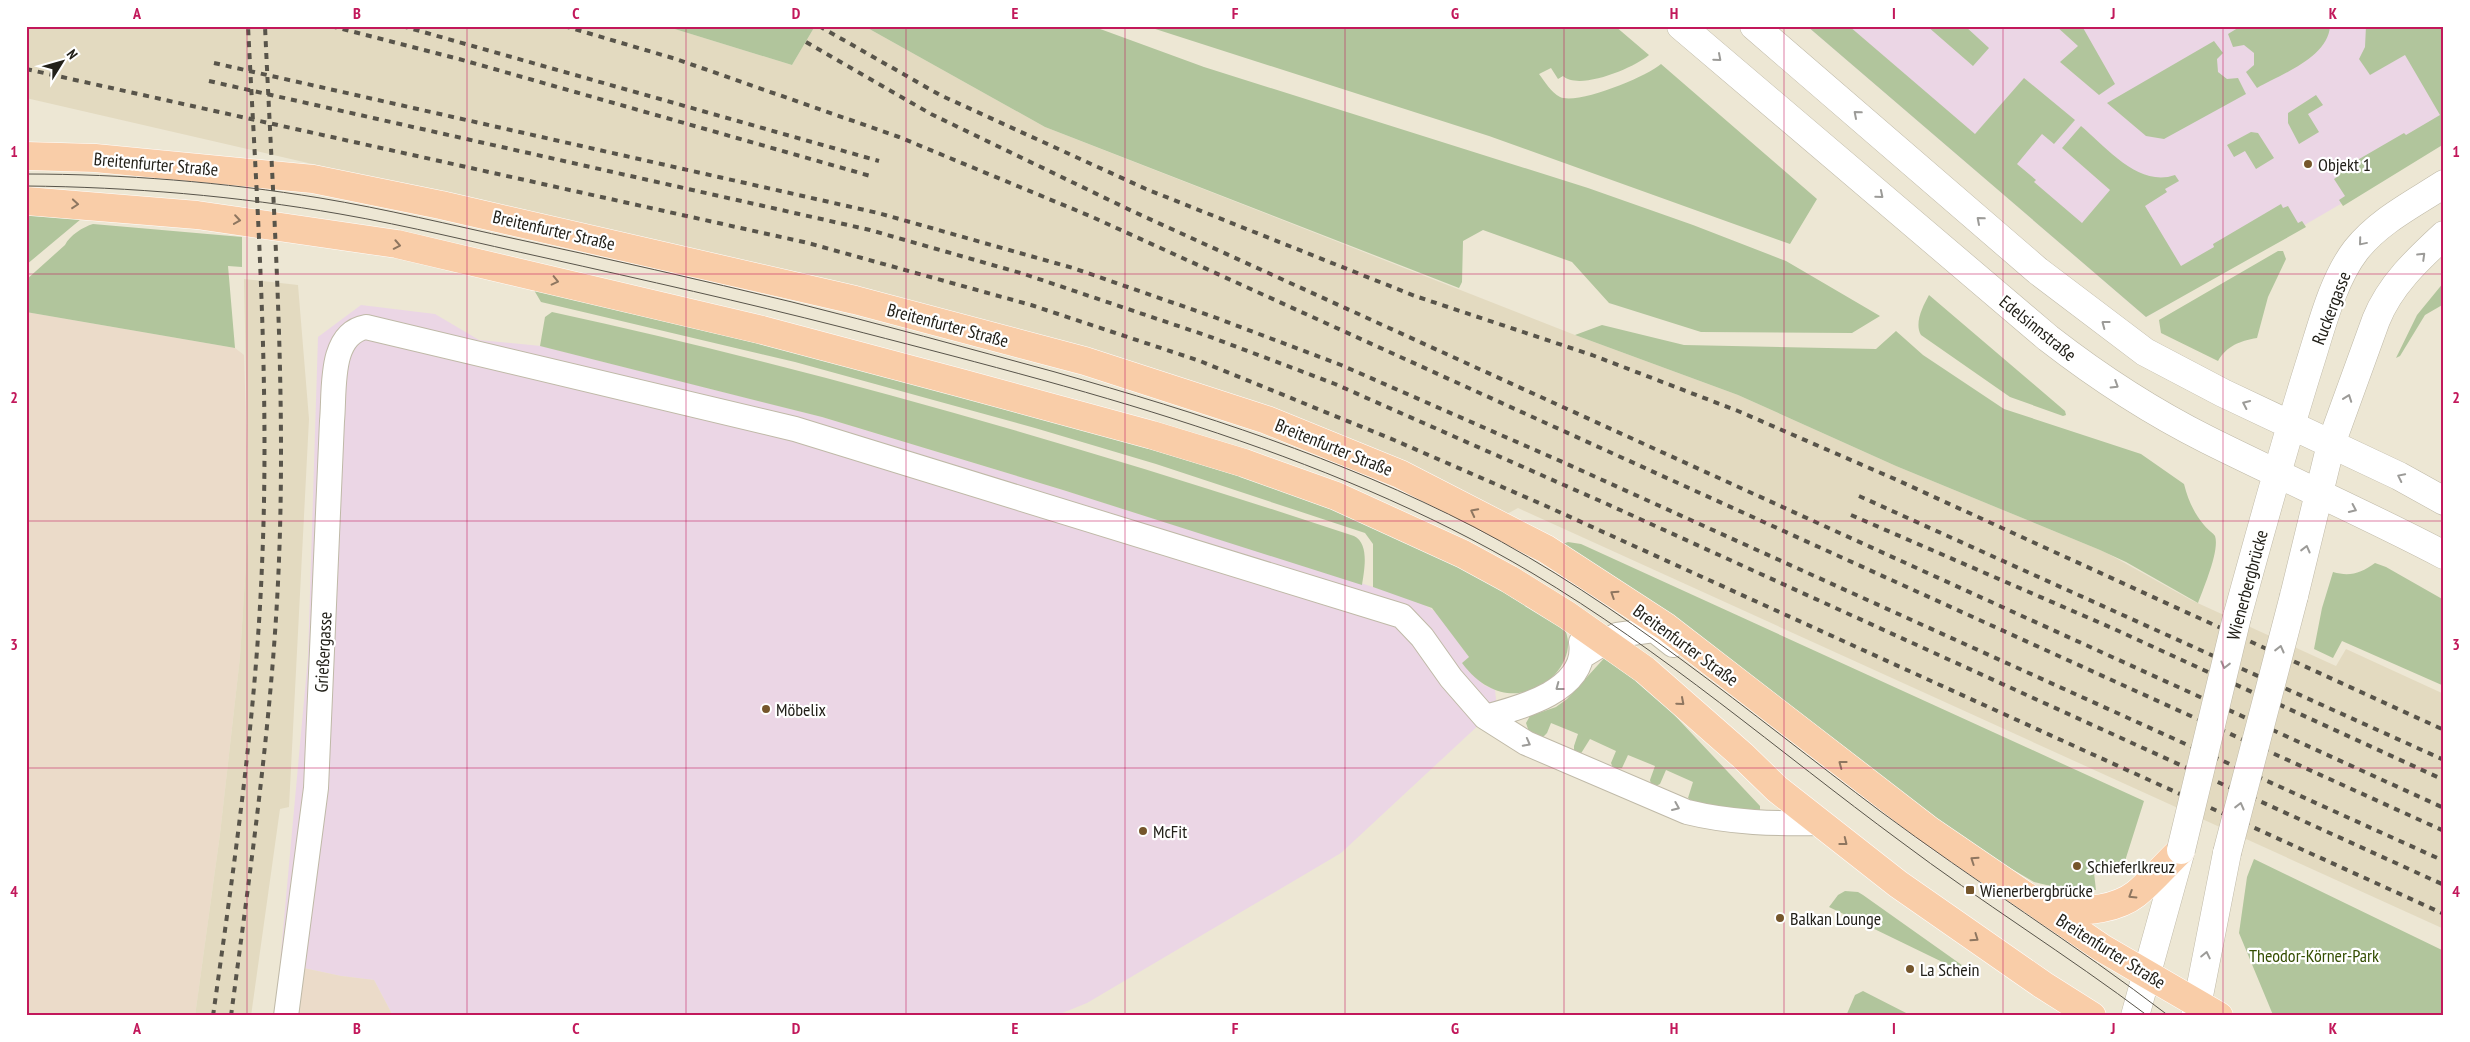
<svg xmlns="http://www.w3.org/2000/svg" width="2470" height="1042" font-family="'PT Sans Narrow',sans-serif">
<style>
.commercial{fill:#ebd6e5}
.industrial{fill:#ebdbc9}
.built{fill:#e3dac0}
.green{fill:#b1c59c}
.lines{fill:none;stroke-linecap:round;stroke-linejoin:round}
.minor-casing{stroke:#bfb9a7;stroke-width:26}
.secondary-casing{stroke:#bfb9a7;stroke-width:29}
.primary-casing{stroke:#fff;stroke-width:29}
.minor{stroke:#fff;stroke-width:24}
.secondary{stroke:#fff;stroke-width:28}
.primary{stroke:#f9cda8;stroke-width:28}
.tram{stroke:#58544a;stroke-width:1}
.rail{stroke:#58544a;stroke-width:4;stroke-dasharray:6 6;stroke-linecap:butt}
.secondary-bridge-casing{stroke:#bfb9a7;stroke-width:29;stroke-linecap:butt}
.secondary-bridge{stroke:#fff;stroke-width:28}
.oneway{stroke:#9c9b98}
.oneway2{stroke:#8e7660}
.grid{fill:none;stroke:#c2185b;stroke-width:1;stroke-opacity:0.55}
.poi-dot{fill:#75562b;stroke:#fff;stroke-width:2}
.labels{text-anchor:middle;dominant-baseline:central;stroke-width:4.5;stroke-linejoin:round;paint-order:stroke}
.street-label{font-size:18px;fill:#222019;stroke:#fff}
.poi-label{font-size:18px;fill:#222019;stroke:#fff;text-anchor:start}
.park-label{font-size:18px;fill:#344e02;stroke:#fff}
.neatline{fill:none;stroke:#c2185b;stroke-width:2}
.grid-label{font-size:16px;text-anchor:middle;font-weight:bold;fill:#c2185b}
</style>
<rect width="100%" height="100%" fill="#ede7d4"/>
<!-- commercial -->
<path class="commercial" d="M1807,26H2444V144L2146,317Z
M361,305L435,314L479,340L541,346L822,417L1063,490L1418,601L1436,612L1469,657L1462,663L1484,685L1495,690L1497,708L1341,853L1087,1003L1055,1016H393L374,980L341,976L280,963L308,657L318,337Z"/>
<!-- industrial -->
<path class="industrial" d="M26,312L235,348L244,355L249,516L240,657L220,834L195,1016H26Z
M280,963L341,976L374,980L393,1016H274Z"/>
<!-- built -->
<path class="built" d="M26,26H665L792,65L815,26H864L1045,127L1575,335L1738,395L1896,466L2105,552L2191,600L2336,666L2346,649L2444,694V929L1518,508L1505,515L1399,462L581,226L26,98Z
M244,279L298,285L309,419L289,807L280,809L251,1016H195L220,834L240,657L249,516Z"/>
<!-- green -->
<path class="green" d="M665,26H815L792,65Z
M864,26H1092L1204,67L1588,188L1693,225L1786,261L1880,316L1852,333L1701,332L1609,303L1572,262L1483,230L1463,241L1462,282L1459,288L1045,127Z
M1146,26H1615L1649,55C1634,68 1579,91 1563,76L1558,79L1551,68L1539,74C1545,82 1551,92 1560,97C1578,105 1646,77 1661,64L1817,199L1790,244L1489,136Z
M1807,26H1849L1975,134L2024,78L2075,120L2054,144L2042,134L2017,164L2036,180L2034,182L2082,223L2110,190L2062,148L2081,126C2106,147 2139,188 2175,175L2179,181L2165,189L2167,192L2145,206L2181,266L2214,247L2213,244L2281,204L2283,208L2288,206L2298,223L2302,221L2306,227L2146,317Z
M1927,26H1965L1989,48L1973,66Z
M2056,26H2082L2115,84L2099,95L2060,62L2078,46Z
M2241,26H2330C2328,58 2281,74 2257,88L2246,72L2254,65V53L2244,45L2233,47L2228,34Z
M2366,26H2444V144L2343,206L2339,200L2345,196L2334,179L2337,177L2335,173L2404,133L2406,135L2440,115L2405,55L2370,75L2359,59L2365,47Z
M2214,41L2223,53L2217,59L2218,72L2227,79L2238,78L2246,94L2164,139L2146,136L2107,103Z
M2316,95L2323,105L2308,114L2319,132L2299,144L2288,123V113Z
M2251,132L2258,133L2274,158L2256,169L2245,151L2234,157L2227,145Z
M26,213L87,214L26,265Z
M93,224L242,237V267L228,266L235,348L26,312V280L65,245C70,235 83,227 93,224Z
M2278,251H2283L2286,259L2268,297L2257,338C2239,341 2227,346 2218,361L2161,333L2159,320Z
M2444,282V304L2425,315L2400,356L2396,358L2417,315Z
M531,285L1229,465L1407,539L1511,594L1510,596L1514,599L1516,597C1526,603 1556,618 1562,625C1590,663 1515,734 1462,663L1469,657L1432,608L1373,587V544L1365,533L1156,464L1035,428L795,362L541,302Z
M1929,295L2065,411L2066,415L2063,416L2010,397L1921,335C1914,323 1923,306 1929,295Z
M552,312C823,371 1091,449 1354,536C1370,544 1364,571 1362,585L1063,490L822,417L540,346L545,317Z
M1602,325L1684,345L1876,349L1896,331L1923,355L2004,409L2141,454L2184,484C2188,500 2194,513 2204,525C2207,529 2213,533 2215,536C2220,550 2203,589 2198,603L2126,562L2100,550L1896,466L1738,395L1575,335Z
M1568,542L1581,544L2144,801L2125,861L2118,868L2094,873L2096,890L2063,889L2034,882L2010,868L1931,817L1560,545Z
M2375,563L2386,567L2444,600V686L2342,641L2333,658L2314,649L2322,608L2333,572C2350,577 2361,573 2375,563Z
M1607,655L1664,704L1760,806V811L1757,812L1695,803L1688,798L1693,782L1666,770L1660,784L1656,786L1651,784L1650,780L1655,766L1628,755L1622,768H1613L1611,763L1616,751L1590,739L1580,755L1574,752V746L1578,734L1551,723L1547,733L1542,738L1529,732L1526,723L1530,716L1556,707L1567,699Z
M2254,859L2444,951V1016L2273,1015L2239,933L2247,877Z
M1845,891L1858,892L1863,895L1966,968L1963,972L1829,907L1838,895Z
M1863,991L1912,1016H1846L1855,995Z"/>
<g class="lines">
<!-- minor casing -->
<g class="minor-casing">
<path id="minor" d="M1581,657L1617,635L1654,630L1673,645
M1485,717C1520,708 1589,690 1581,642
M286,1016L316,788L332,421C335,392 328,334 366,327L795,429L1402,616L1422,637L1451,678L1485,717L1526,743L1687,812C1731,823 1776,824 1821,823"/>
</g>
<!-- secondary casing -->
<g class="secondary-casing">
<path id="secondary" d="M1681,26L2048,338C2097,376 2152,412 2208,440C2286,479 2366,514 2444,555
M1754,26L2038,271L2145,352L2223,393L2399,476L2444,501
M2294,596L2331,444L2376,320C2390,285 2417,260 2444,235
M2237,617C2260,533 2283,449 2309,366C2321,329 2332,281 2356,250C2379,221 2413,204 2444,184
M2135,1016L2181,850
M2195,1016L2227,853"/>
</g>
<!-- primary casing -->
<g class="primary-casing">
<path id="primary" d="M26,156L95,158L313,179L441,205L855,300L1085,361L1267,420L1400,474L1546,549L1666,627L1929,830L2102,948L2219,1016
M26,201L197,215L397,244L762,330L961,383L1152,435L1244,463L1336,496L1463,554L1509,579L1567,615L1645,670L1743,756L1777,789L1898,884L2043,985L2092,1016
M2050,913C2077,911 2113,912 2136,894C2152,881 2166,864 2181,850"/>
</g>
<!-- minor -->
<use href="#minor" class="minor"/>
<!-- secondary -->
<use href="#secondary" class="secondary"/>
<!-- primary -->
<use href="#primary" class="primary"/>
<!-- tram -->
<path class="tram" d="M26,174C124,174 223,182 320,198C386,209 451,225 516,239C609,259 701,280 792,302C880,324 967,348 1055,372C1202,414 1338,457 1474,527C1622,604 1748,712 1880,811C1974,881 2075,944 2169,1016
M26,186C131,187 237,196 340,214C409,226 477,243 546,258C644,280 743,302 841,327C1077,388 1321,448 1532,573C1663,651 1778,751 1900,841C1981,902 2067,955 2148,1016"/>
<!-- rail -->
<path class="rail" d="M331,26L459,59L874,177
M402,26L879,161
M564,26L676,59L899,137L1090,216L2444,831
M819,26L940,95L1146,189L1415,296L1592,355L1738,411L1897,480L2444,730
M806,42L931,114L1132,211L2444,808
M214,63L878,213L1073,268L1214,317L1341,365L1567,464L2444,861
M26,69L808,243L1031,305L1200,361L1394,440L1546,506L2444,914
M209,81L870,230L1024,274L1208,336L1335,384L1607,504L2444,885
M1859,496L2444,760
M1851,515L2112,628L2444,780
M213,1016C234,866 256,716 262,565C270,385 257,205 248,26
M231,1016C251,864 273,713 279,560C286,382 273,204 265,26"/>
<!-- secondary-bridge casing -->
<g class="secondary-bridge-casing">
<path id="secondary-bridge" d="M2181,850L2237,617
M2227,853L2294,596"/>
</g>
<!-- secondary-bridge -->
<use href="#secondary-bridge" class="secondary-bridge"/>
</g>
<!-- one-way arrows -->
<defs><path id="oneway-chevron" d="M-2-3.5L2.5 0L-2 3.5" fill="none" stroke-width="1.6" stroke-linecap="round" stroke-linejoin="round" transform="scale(1.25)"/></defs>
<g class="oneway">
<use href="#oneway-chevron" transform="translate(1718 58) rotate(41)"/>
<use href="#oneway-chevron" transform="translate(1857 114) rotate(-139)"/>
<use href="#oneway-chevron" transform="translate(1880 195) rotate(40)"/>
<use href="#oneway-chevron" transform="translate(1980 220) rotate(-139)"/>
<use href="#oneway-chevron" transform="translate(2362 242) rotate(130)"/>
<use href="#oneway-chevron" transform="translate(2422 256) rotate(-44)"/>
<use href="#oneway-chevron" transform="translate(2105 324) rotate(-143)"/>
<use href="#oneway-chevron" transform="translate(2115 385) rotate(32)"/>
<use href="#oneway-chevron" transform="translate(2348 398) rotate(-70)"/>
<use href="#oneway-chevron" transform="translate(2246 404) rotate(-155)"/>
<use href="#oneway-chevron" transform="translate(2401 477) rotate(-154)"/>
<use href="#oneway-chevron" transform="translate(2353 509) rotate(25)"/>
<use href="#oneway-chevron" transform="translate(2306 549) rotate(-76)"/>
<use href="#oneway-chevron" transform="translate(2280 649) rotate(-76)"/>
<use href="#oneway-chevron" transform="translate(2225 665) rotate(104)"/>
<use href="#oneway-chevron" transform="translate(1559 687) rotate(143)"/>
<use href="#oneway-chevron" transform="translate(1527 743) rotate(28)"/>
<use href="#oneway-chevron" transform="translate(2240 806) rotate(-76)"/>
<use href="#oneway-chevron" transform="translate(1676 807) rotate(23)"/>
<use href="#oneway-chevron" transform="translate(2206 955) rotate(-78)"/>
</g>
<g class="oneway2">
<use href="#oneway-chevron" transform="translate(75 204) rotate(5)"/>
<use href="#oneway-chevron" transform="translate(237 220) rotate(8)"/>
<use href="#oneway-chevron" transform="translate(397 245) rotate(11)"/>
<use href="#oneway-chevron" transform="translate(555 281) rotate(13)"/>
<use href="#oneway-chevron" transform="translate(1474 512) rotate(-153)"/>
<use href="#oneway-chevron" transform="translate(1614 594) rotate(-147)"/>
<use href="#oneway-chevron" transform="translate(1681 702) rotate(41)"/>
<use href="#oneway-chevron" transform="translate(1842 764) rotate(-143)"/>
<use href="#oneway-chevron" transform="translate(1844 842) rotate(38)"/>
<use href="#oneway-chevron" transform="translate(1974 860) rotate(-146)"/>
<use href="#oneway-chevron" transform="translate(2132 895) rotate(148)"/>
<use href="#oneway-chevron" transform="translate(1975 938) rotate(35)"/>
</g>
<!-- grid -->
<path class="grid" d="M247,26V1016M467,26V1016M686,26V1016M906,26V1016M1125,26V1016M1345,26V1016M1564,26V1016M1784,26V1016M2003,26V1016M2223,26V1016M26,274H2444M26,521H2444M26,768H2444"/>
<!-- markers -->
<g class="poi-dot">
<circle cx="2308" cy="164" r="5"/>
<circle cx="766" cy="709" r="5"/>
<circle cx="1143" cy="831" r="5"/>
<circle cx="2077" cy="866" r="5"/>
<rect x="1965" y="885" width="10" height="10" rx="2.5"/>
<circle cx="1780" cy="918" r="5"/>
<circle cx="1910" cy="969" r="5"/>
</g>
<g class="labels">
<!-- street labels -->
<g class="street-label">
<text transform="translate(156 164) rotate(5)">Breitenfurter Straße</text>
<text transform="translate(554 230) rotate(13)">Breitenfurter Straße</text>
<text transform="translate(2331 308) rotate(-69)">Ruckergasse</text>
<text transform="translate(948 325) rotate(15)">Breitenfurter Straße</text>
<text transform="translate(2038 328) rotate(39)">Edelsinnstraße</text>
<text transform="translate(1334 447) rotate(22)">Breitenfurter Straße</text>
<text transform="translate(2247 585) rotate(-75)">Wienerbergbrücke</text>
<text transform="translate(1686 645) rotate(36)">Breitenfurter Straße</text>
<text transform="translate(323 652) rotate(-87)">Grießergasse</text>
<text transform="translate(2111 951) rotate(32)">Breitenfurter Straße</text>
</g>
<!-- poi labels -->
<g class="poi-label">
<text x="2318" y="164">Objekt 1</text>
<text x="776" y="709">Möbelix</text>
<text x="1153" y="831">McFit</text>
<text x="2087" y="866">Schieferlkreuz</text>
<text x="1980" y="890">Wienerbergbrücke</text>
<text x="1790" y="918">Balkan Lounge</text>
<text x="1920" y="969">La Schein</text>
</g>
<!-- park labels -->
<g class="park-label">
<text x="2314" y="955">Theodor-Körner-Park</text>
</g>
</g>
<!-- border -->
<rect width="2470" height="1042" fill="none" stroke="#ffffff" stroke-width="55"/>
<!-- north arrow -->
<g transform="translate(62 62) rotate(53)" stroke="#ffffff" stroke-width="4" paint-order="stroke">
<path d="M0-4L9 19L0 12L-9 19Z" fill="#222019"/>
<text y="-8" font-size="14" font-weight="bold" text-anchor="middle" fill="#222019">N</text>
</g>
<rect x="28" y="28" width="2414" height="986" class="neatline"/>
<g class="grid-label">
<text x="137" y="19">A</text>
<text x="357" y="19">B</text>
<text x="576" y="19">C</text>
<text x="796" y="19">D</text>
<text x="1015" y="19">E</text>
<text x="1235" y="19">F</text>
<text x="1455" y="19">G</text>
<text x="1674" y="19">H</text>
<text x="1894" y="19">I</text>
<text x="2113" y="19">J</text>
<text x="2333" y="19">K</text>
<text x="14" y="157">1</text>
<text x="2456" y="157">1</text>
<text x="14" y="403">2</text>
<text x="2456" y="403">2</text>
<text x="14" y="650">3</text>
<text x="2456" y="650">3</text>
<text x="14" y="897">4</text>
<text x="2456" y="897">4</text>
<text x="137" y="1034">A</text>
<text x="357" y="1034">B</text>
<text x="576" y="1034">C</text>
<text x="796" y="1034">D</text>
<text x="1015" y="1034">E</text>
<text x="1235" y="1034">F</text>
<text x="1455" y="1034">G</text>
<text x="1674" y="1034">H</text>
<text x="1894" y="1034">I</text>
<text x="2113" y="1034">J</text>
<text x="2333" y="1034">K</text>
</g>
</svg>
